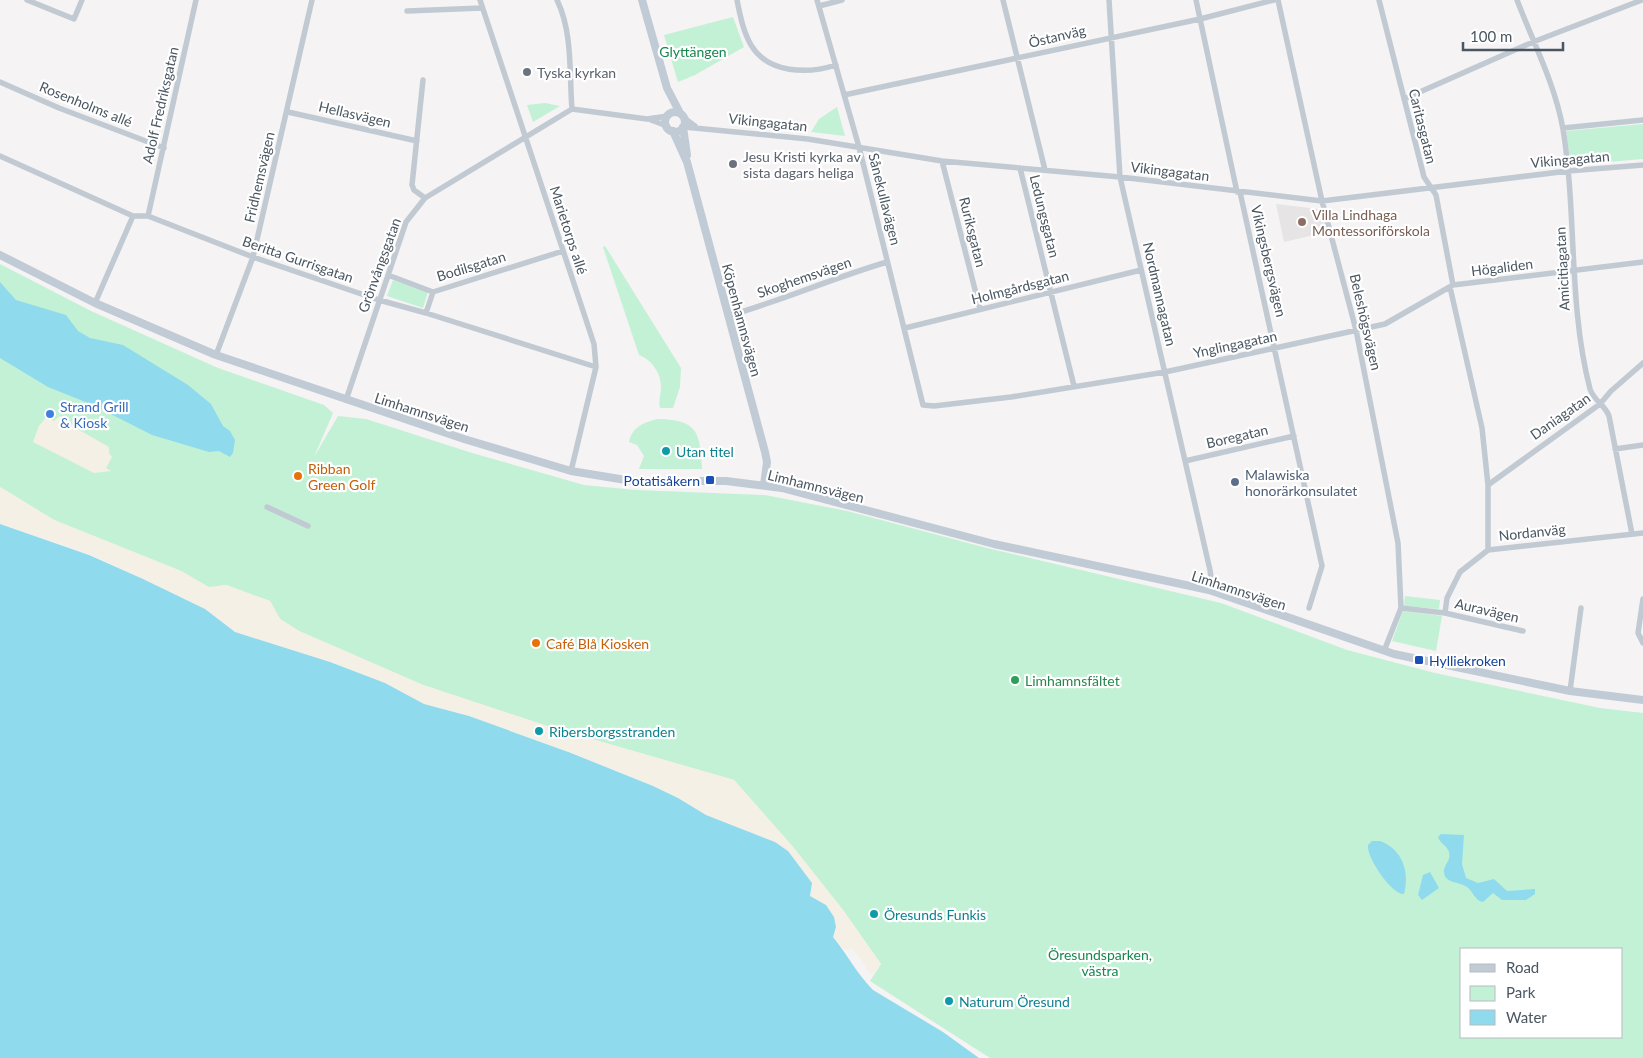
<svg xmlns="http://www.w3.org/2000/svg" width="1643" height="1058" font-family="Lato,sans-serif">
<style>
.education{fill:#e6e4e5}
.green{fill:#c3f1d5;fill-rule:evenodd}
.sand{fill:#f5f0e5}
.water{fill:#90daee}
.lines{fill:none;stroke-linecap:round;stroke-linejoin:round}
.street{stroke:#c1cad2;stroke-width:5.5}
.secondary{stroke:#c1cbd6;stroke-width:8}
.worship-dot{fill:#6b7280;stroke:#fff;stroke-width:2}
.education-dot{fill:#8d6e63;stroke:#fff;stroke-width:2}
.shop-dot{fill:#3f7fe0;stroke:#fff;stroke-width:2}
.culture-dot{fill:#0f9aa8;stroke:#fff;stroke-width:2}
.food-dot{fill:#e8710a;stroke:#fff;stroke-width:2}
.transit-dot{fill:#1a4fb4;stroke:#fff;stroke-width:2}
.service-dot{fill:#5c6f8a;stroke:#fff;stroke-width:2}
.leisure-dot{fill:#2e9e5b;stroke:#fff;stroke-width:2}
.labels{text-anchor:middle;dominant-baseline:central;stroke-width:4.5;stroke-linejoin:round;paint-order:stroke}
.street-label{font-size:14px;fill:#4a5661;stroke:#fff}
.park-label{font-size:14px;fill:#17864f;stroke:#fff}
.worship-label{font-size:14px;fill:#5b616d;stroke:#fff;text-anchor:start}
.education-label{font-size:14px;fill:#785e54;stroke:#fff;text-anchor:start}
.shop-label{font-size:14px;fill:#366cbe;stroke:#fff;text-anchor:start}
.culture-label{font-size:14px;fill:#0d838f;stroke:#fff;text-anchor:start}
.food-label{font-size:14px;fill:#c56008;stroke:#fff;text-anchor:start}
.service-label{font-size:14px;fill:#4e5e75;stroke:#fff;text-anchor:start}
.transit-label{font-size:14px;fill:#164399;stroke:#fff;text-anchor:end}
.leisure-label{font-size:14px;fill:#27864d;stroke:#fff;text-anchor:start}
</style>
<rect width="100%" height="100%" fill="#f5f3f3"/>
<!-- education -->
<path class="education" d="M1276,204L1318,209L1322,212L1327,232L1284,242Z"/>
<!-- green -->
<path class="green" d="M733,17L744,47L695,75L678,82L664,35Z
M545,103L560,106L533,122L527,105Z
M837,107L845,136L811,132L819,119Z
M1643,124V159L1571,165L1566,131Z
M605,246L681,368L680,387L673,408H660C658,400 661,395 661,387C661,373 652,360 639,355L603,247Z
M0,264L91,311L218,368L324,405L333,413L314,457L338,416L366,419L472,453L584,485L636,490L765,495L847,511L987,548L1221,603L1347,650L1435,673L1600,708L1643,713V1058H990L870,981L881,964L843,910L793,847L734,780L550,727L423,685L299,631L280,619L270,601L226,585L209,588L181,571L54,520L0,487ZM1462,949H1622V1037H1462Z
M393,280L428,292L423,308L387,296Z
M658,419C698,420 700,432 702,469H639L644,456L637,445L629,442C632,427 644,422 658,419Z
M1405,596L1440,600L1439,609L1404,606Z
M1403,611L1442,616L1436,651L1392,641Z"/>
<!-- sand -->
<path class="sand" d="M60,416L79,430L109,447V453L112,457L106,468L111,471L94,473L33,442L39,426L46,417L54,421Z
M0,487L54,520L181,571L209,587L226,585L270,601L280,619L299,631L423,685L550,727L734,780L793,847L843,910L881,964L871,975L854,950L844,949L832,935L836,927L826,905L810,896L812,883L788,851L775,842L706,815L678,798L653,786L572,753L469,716L424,704L385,683L330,662L235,632L205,609L143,579L89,554L0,524Z"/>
<!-- water -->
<path class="water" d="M0,282L16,300L66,315L78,331L90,338L123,345L188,385L211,404L223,426L230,431L235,440L233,453L230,457L219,451L209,452L152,435L93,405L48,387L0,358Z
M0,524L89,555L143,579L205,609L235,632L330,662L385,683L424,704L469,716L571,753L653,786L678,798L706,815L775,842L788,851L812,883L810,896L826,905L834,917L836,927L833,937C847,954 857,974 873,990L943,1032L979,1058H0Z
M1441,834L1464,835L1462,864L1466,878L1478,883L1494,879L1507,891L1535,889V894L1526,900H1502L1493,893L1483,902C1475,901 1473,891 1467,887C1459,881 1443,884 1444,870C1445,863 1451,861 1449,852C1447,845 1440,844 1438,837Z
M1380,841C1402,849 1410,871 1404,894C1392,895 1366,857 1368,845L1372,841Z
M1430,872L1439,888L1422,900L1418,895L1423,875Z"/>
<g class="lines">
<!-- street -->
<path class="street" d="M27,0L74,19L82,0
M480,0L594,344L596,367L571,471
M557,0C573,33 569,73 572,109
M737,0C740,15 743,31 751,45C768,74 808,74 836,65
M817,0L859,147L923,405L934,406L1011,397L1165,372L1385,324L1453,285L1643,262
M1003,0L1045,170
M1109,0L1120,177L1210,570L1211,578L1209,590
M1196,0L1237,192
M1278,0L1322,201L1356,330L1398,543L1401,608L1384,651
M1379,0L1424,177L1436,195L1453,285
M1517,0C1533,42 1555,84 1563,129C1577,215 1568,304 1590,389C1594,401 1605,405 1609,416L1632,534
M819,6L842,0
M407,11L482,8
M423,80L412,185L414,190L425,198
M0,82L59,108L164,148
M844,95L1200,19L1274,0
M1404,99L1533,42L1642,0
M288,112L417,141
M684,118L695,126
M651,120L667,126
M684,127L808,139L942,161L1120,177L1322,201L1568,171L1643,165
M1563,128L1643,120
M0,156L133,216H148L253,257L379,300L426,313L596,367
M942,161L980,309
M1020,168L1074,386
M1240,192L1322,566L1309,608
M148,216L196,0
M388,275L433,292L563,251
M1450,287L1482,428L1488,485V550
M95,303L133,216
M426,313L433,292
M728,316C783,300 833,278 887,262
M905,328L1141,270
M216,355L253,257L312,0
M346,400L406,222L425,198L572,109L647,119L668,116
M1615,449L1643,445
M1185,461L1294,436
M1488,485L1600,404L1611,391L1643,363
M267,507L308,526
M1643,599L1638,633L1643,643
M1401,608L1445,613L1523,631
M1445,613L1447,598L1460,572L1488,550L1643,533
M1570,691L1581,608"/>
<!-- secondary -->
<path class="secondary" d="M642,0L667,88L680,113
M665 122a10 10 0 1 1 20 0a10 10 0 1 1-20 0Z
M683,127L687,155
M673,131L687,162L765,452L767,462L764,485
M0,255L95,303L216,355L464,439L571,471L632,481H726L782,488L994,544L1209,590L1394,654L1570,691L1643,700"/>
</g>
<!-- markers -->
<g class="worship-dot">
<circle cx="527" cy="72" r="5"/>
<circle cx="733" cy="164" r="5"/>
</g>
<circle class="education-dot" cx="1302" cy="222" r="5"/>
<circle class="shop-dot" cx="50" cy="414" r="5"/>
<g class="culture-dot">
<circle cx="666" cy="451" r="5"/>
<circle cx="539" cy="731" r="5"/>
<circle cx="874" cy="914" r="5"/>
<circle cx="949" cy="1001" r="5"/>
</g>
<g class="food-dot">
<circle cx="298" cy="476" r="5"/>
<circle cx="536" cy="643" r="5"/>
</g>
<g class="transit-dot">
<rect x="705" y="475" width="10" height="10" rx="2.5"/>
<rect x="1414" y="655" width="10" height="10" rx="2.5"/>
</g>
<circle class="service-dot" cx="1235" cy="482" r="5"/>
<circle class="leisure-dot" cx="1015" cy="680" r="5"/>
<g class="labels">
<!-- street labels -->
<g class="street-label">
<text transform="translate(1057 36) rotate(-13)">Östanväg</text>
<text transform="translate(86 104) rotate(22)">Rosenholms allé</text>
<text transform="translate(160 105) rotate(-77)">Adolf Fredriksgatan</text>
<text transform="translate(355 114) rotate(13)">Hellasvägen</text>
<text transform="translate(768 122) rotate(6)">Vikingagatan</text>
<text transform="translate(1423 126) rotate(76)">Caritasgatan</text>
<text transform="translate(1570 159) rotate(-5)">Vikingagatan</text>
<text transform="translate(1170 171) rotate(7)">Vikingagatan</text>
<text transform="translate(259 177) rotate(-77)">Fridhemsvägen</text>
<text transform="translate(885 199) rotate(76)">Sånekullavägen</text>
<text transform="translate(1045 216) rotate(76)">Ledungsgatan</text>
<text transform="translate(569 230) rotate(72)">Marietorps allé</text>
<text transform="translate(973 232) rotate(76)">Ruriksgatan</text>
<text transform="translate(298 259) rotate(19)">Beritta Gurrisgatan</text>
<text transform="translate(1269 261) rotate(77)">Vikingsbergsvägen</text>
<text transform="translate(379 265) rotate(-70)">Grönvångsgatan</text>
<text transform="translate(471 266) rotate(-17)">Bodilsgatan</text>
<text transform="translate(1502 267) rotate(-7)">Högaliden</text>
<text transform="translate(1562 269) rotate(-93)">Amicitiagatan</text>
<text transform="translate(804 277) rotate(-19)">Skoghemsvägen</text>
<text transform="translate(1020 287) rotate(-14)">Holmgårdsgatan</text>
<text transform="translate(1160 294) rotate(77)">Nordmannagatan</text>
<text transform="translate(742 320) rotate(75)">Köpenhamnsvägen</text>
<text transform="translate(1366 322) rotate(77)">Beleshögsvägen</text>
<text transform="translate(1235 344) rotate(-12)">Ynglingagatan</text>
<text transform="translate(422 412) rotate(18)">Limhamnsvägen</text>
<text transform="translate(1560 416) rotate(-35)">Daniagatan</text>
<text transform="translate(1237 436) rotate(-13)">Boregatan</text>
<text transform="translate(816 486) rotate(14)">Limhamnsvägen</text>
<text transform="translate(1532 532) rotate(-6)">Nordanväg</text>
<text transform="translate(1239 590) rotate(18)">Limhamnsvägen</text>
<text transform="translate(1487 610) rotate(13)">Auravägen</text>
</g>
<!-- park labels -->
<g class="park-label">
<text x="693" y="51">Glyttängen</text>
<text x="1100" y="954">Öresundsparken,<tspan x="1100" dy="16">västra</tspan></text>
</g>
<!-- worship labels -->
<g class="worship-label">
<text x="537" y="72">Tyska kyrkan</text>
<text x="743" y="156">Jesu Kristi kyrka av<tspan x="743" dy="16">sista dagars heliga</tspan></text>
</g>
<!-- education labels -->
<g class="education-label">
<text x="1312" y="214">Villa Lindhaga<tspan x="1312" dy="16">Montessoriförskola</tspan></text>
</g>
<!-- shop labels -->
<g class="shop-label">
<text x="60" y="406">Strand Grill<tspan x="60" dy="16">&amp; Kiosk</tspan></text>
</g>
<!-- culture labels -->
<g class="culture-label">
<text x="676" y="451">Utan titel</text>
<text x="549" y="731">Ribersborgsstranden</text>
<text x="884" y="914">Öresunds Funkis</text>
<text x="959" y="1001">Naturum Öresund</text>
</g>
<!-- food labels -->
<g class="food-label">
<text x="308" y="468">Ribban<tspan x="308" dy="16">Green Golf</tspan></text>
<text x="546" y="643">Café Blå Kiosken</text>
</g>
<!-- service labels -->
<g class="service-label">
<text x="1245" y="474">Malawiska<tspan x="1245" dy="16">honorärkonsulatet</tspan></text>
</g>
<!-- transit labels -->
<g class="transit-label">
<text x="700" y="480">Potatisåkern</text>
<text x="1429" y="660" text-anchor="start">Hylliekroken</text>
</g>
<!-- leisure labels -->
<g class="leisure-label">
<text x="1025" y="680">Limhamnsfältet</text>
</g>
</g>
<!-- legend -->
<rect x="1460" y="948" width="162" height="90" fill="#ffffff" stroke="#b7bbc0"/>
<rect x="1470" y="964" width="25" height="8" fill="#c1cbd6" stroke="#b7bbc0"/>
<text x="1506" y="973" font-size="15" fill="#4a5661">Road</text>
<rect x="1470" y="986" width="25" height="15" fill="#c3f1d5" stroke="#b7bbc0"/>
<text x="1506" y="998" font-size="15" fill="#4a5661">Park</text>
<rect x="1470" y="1010" width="25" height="15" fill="#90daee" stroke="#b7bbc0"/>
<text x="1506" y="1023" font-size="15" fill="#4a5661">Water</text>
<!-- scale -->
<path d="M1463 42v8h100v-8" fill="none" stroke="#4a5661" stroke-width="2.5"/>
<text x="1470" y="42" font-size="15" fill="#4a5661" stroke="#ffffff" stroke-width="4" paint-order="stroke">100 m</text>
</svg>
